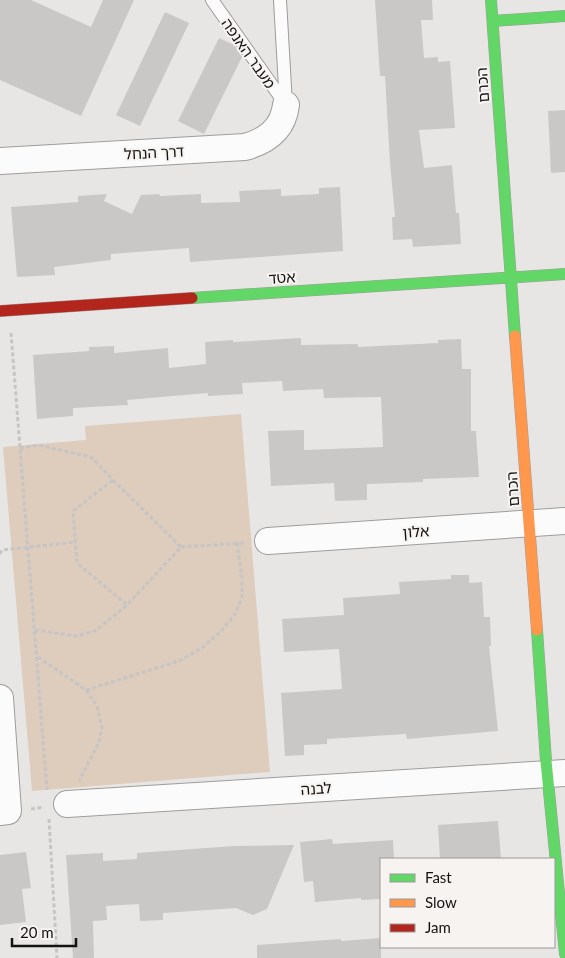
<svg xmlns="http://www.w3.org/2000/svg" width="565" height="958" font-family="Lato,'Noto Sans Hebrew',sans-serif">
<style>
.green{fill:#deccbd}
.building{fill:#cac8c7}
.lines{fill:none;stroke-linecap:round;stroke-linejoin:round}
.lane-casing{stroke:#9e9d9b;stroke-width:14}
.street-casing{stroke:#9e9d9b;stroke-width:28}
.fast-casing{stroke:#9e9d9b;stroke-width:12}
.slow-casing{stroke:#9e9d9b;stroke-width:12}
.jam-casing{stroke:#9e9d9b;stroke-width:12}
.path{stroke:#c6c5c5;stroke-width:3;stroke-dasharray:4 2.5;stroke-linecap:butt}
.lane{stroke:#fcfbfb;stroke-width:12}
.street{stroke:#fcfbfb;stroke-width:26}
.fast{stroke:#63d668;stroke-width:11}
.slow{stroke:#ff974d;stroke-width:11}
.jam{stroke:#b3261e;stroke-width:11}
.labels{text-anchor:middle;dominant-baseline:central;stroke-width:4;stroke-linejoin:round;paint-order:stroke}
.street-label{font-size:15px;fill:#141312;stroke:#f6f3f1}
</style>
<rect width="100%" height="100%" fill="#e8e6e4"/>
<!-- green -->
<path class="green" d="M241,414L270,772L32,791L3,447L86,440L85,426Z"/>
<!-- building -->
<path class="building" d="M0,0H31L91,27L103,0H134L81,116L0,80Z
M375,0H432L433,20H421L424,58L438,57V62L450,61L455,128L419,130L424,168L452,165L456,213H459L461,244L413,247L412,239L393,240L392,217H395L390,163L385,76H380Z
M165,12L189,23L140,126L116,115Z
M219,38L234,45L242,57L204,134L178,121Z
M565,110V172L551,173L548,111Z
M340,187L343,251L190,262L189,248L111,254V260L54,267L55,275L17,277L11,207L78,202V196L107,194L104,201L132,214L141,195L159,194L160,196L201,194V203L240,202L239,191L281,189V196L319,194V188Z
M301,338V345L358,344V347L438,343V340L461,339L462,369H471V431H476L479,477L423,479V482L367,484V500L335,501L334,483L271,486L268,431L304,430V450L383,447L381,397L324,398L323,389L283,391L282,381L242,383L243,394L208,396V393L127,400L128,405L73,408V416L37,419L33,355L89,351V347L114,346V353L168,348L169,368L206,364L205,342L233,340V342Z
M451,575H469V583L482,582L484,617H490L491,646H489L498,731L407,739L406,734L327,739V744L304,745V755L285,756L281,693L342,689L339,649L284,652L282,619L344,615L343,598L400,594L399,582L451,579Z
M498,821L501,859H440L438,825Z
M332,839L333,844L393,840L394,859H381V899L361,900V898L315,902L313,881L304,882L300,842Z
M294,845L267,909L253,915L236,908L163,913V920L140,921L139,904L106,906L107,920L93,921L94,958H73L66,855L103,853V861L137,859V853L234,846Z
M26,852L31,888L22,889L26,922L0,925V855Z
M381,938V958H257V945L341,939V941Z"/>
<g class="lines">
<!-- lane casing -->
<g class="lane-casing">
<path id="lane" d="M212,0L286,105
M280,0L286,105"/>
</g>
<!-- street casing -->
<g class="street-casing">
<path id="street" d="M0,161L245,147C267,141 283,129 286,105
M268,541L565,521
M0,698L8,811L0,812
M67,804L565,773"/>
</g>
<!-- fast casing -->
<g class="fast-casing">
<path id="fast" d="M491,0L515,336
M493,21L565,16
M192,298L565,274
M537,630L546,761L565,954"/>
</g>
<!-- slow casing -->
<g class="slow-casing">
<path id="slow" d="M515,336L537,630"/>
</g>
<!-- jam casing -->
<g class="jam-casing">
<path id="jam" d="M0,311L192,298"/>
</g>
<!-- path -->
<path class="path" d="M11,333L47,790
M20,448L39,445L91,457L113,480
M113,480L181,547L127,605L77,563L73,511Z
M181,547L245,543
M0,554L2,550L76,542
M35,630L76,636L95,631L127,605
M38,657L86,690L97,706L102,728L99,742L79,781
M86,690L179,661L202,648L220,632L234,616L242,598V579L237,543
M31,809L44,807
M49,819L57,958"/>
<!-- lane -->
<use href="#lane" class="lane"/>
<!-- street -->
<use href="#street" class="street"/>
<!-- fast -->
<use href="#fast" class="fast"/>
<!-- slow -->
<use href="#slow" class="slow"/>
<!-- jam -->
<use href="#jam" class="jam"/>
</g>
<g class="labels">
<!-- street labels -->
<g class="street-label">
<text transform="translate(249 53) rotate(55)">מעבר האנפה</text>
<text transform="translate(482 85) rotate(-94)">הכרם</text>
<text transform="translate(154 152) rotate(-3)">דרך הנחל</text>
<text transform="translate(282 277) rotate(-4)">אטד</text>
<text transform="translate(512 489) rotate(-94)">הכרם</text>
<text transform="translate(416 531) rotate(-4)">אלון</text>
<text transform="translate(316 788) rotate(-4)">לבנה</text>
</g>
</g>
<!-- legend -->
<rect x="380" y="858" width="175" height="90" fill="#f6f3f1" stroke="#9c9998"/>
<rect x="390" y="874" width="25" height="8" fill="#63d668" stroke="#9c9998"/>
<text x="425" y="883" font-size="15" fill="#141312">Fast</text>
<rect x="390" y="899" width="25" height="8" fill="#ff974d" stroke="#9c9998"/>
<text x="425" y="908" font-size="15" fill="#141312">Slow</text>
<rect x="390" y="924" width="25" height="8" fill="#b3261e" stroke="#9c9998"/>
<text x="425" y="933" font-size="15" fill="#141312">Jam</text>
<!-- scale -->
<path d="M12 938v8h64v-8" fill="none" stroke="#141312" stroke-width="2.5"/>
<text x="20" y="938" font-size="15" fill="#141312" stroke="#f6f3f1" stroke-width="4" paint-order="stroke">20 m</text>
</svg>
